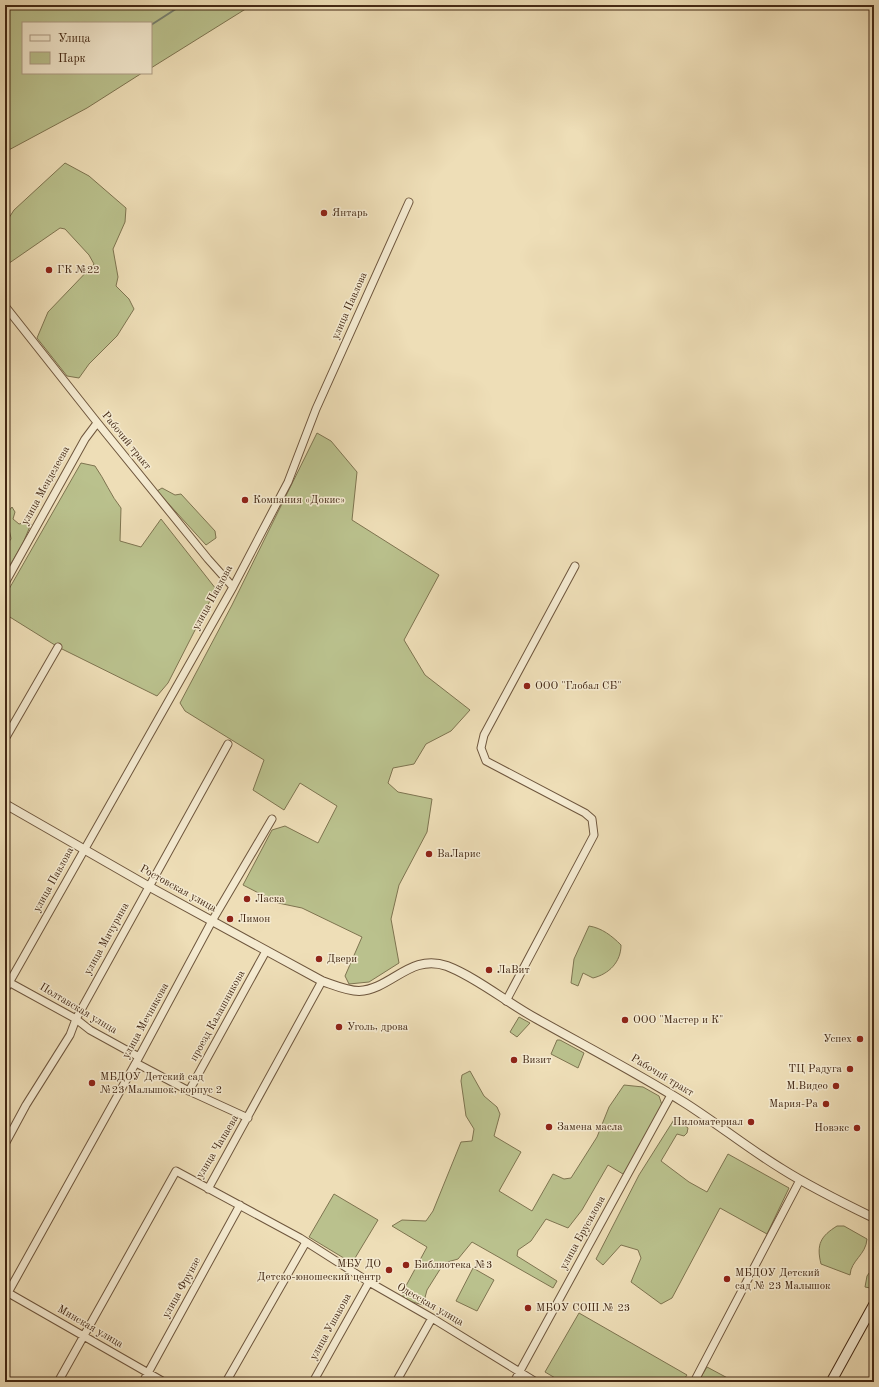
<svg xmlns="http://www.w3.org/2000/svg" width="879" height="1387" font-family="'Old Standard TT',serif">
<style>
.green{fill:#bac18d;stroke:#7e7450}
.lines{fill:none;stroke-linecap:round;stroke-linejoin:round}
.stream{stroke:#778170;stroke-width:2}
.minor-casing{stroke:#6e563d;stroke-width:9}
.tertiary-casing{stroke:#6e563d;stroke-width:10}
.secondary-casing{stroke:#432814;stroke-width:11}
.minor{stroke:#f4ead0;stroke-width:7}
.tertiary{stroke:#f4ead0;stroke-width:8}
.secondary{stroke:#f4ead0;stroke-width:9}
.poi-dot{fill:#8f2418;stroke:#f4ead0;stroke-width:1.5}
.labels{text-anchor:middle;dominant-baseline:central;stroke-width:3;stroke-linejoin:round;paint-order:stroke}
.poi-label{font-size:11px;fill:#432814;stroke:#f4ead0;text-anchor:start}
.street-label{font-size:11px;fill:#432814;stroke:#f4ead0}
</style>
<rect width="100%" height="100%" fill="#eedeb7"/>
<filter id="stains"><feTurbulence type="fractalNoise" baseFrequency=".005" numOctaves="4"/><feColorMatrix values="0 0 0 0 .2 0 0 0 0 .09 0 0 0 0 .02 0 0 0 .5 -.17"/></filter>
<radialGradient id="worn" r=".72"><stop offset=".6" stop-color="#630" stop-opacity="0"/><stop offset="1" stop-color="#630" stop-opacity=".3"/></radialGradient>
<!-- green -->
<path class="green" d="M5,5H252L151,68V23H23V73H142L87,108L5,152Z
M65,163L89,176L126,208L125,222L113,249L118,277L116,286L129,299L134,309L117,336L89,364L79,378L67,376L37,338L48,312L94,264L89,255L65,229L60,228L5,266V224L14,210Z
M317,433L331,441L357,472L352,520L439,575L404,640L425,675L470,710L451,731L426,744L414,764L393,768L388,783L398,792L432,799L427,832L399,885L391,919L399,963L369,982L349,984L345,976L362,937L302,908L278,903L243,885L272,830L285,826L318,843L337,806L300,783L284,810L253,790L264,760L185,711L180,703L232,605Z
M81,463L95,466C105,480 111,496 121,508L120,541L141,547L161,519L216,589L168,683L157,696L58,647L5,614V596Z
M162,488L175,495L181,494L215,531L216,538L206,545L157,491Z
M12,507L15,512L13,519L19,524L27,522L31,524L23,543L5,574V547L11,539C9,522 0,521 12,507Z
M589,926C602,928 612,936 621,945C621,962 609,974 593,978L583,973L578,986L571,983L574,959Z
M519,1017L530,1023L517,1037L510,1032Z
M557,1040H560L584,1053L578,1068L551,1054Z
M470,1071L484,1096L497,1107L500,1114L494,1136L521,1152L499,1191L532,1211L553,1174L564,1179L571,1178L597,1137L609,1107L624,1085L643,1087L659,1096L662,1105L627,1169L623,1174L608,1165L582,1210L568,1228L546,1219L531,1241L518,1250L517,1256L557,1281L553,1288L472,1242L458,1259L444,1263L427,1290L423,1305L409,1301L401,1295L427,1247L392,1226L402,1220L426,1221L433,1211L461,1142L472,1141L474,1129L466,1116L461,1081L462,1075Z
M675,1118L688,1128L687,1133L684,1136L677,1134L661,1161L689,1182L707,1192L728,1154L789,1188L767,1234L720,1208L672,1298L661,1304L631,1282L641,1258L638,1250L621,1245L603,1265L596,1259L639,1175Z
M334,1194L378,1220L352,1263L309,1237Z
M837,1226H844L867,1239C866,1255 851,1260 850,1275L821,1264C816,1244 821,1236 837,1226Z
M874,1266V1280L870,1288L865,1287L867,1276Z
M473,1268L494,1280L477,1311L456,1301Z
M579,1313L687,1375L682,1382H562L545,1372Z
M707,1367L735,1382H698Z"/>
<g class="lines">
<!-- stream -->
<path class="stream" d="M151,25L182,5"/>
<!-- minor casing -->
<g class="minor-casing">
<path id="minor" d="M5,306L96,421L208,559L233,587
M5,583L85,439L97,423
M5,739L58,647
M5,980L76,1019L90,1030L139,1057
M5,990L233,587L288,482L316,409L409,202
M506,1001L594,835L592,819L585,813L486,761L481,748L484,735L575,566
M136,1063L189,1091L248,1118
M189,1091L266,951
M5,1144L26,1105L70,1035L76,1019L228,744
M208,1189L322,981
M5,1291L164,1382
M5,1298L139,1057L212,921L272,819
M58,1382L176,1171L300,1238L369,1282L432,1318L536,1382
M143,1382L240,1205
M226,1382L306,1242
M313,1382L369,1282
M396,1382L432,1318
M514,1382L671,1095
M694,1382L800,1180"/>
</g>
<!-- tertiary casing -->
<g class="tertiary-casing">
<path id="tertiary" d="M5,804L148,886L322,981C334,985 347,991 359,991C392,989 410,953 447,966C476,977 509,1004 537,1019C587,1047 637,1073 685,1103C718,1124 749,1149 782,1169C812,1188 843,1203 874,1218"/>
</g>
<!-- secondary casing -->
<g class="secondary-casing">
<path id="secondary" d="M831,1382L874,1304"/>
</g>
<!-- minor -->
<use href="#minor" class="minor"/>
<!-- tertiary -->
<use href="#tertiary" class="tertiary"/>
<!-- secondary -->
<use href="#secondary" class="secondary"/>
</g>
<!-- markers -->
<g class="poi-dot">
<circle cx="324" cy="213" r="4"/>
<circle cx="49" cy="270" r="4"/>
<circle cx="245" cy="500" r="4"/>
<circle cx="527" cy="686" r="4"/>
<circle cx="429" cy="854" r="4"/>
<circle cx="247" cy="899" r="4"/>
<circle cx="230" cy="919" r="4"/>
<circle cx="319" cy="959" r="4"/>
<circle cx="489" cy="970" r="4"/>
<circle cx="625" cy="1020" r="4"/>
<circle cx="339" cy="1027" r="4"/>
<circle cx="860" cy="1039" r="4"/>
<circle cx="514" cy="1060" r="4"/>
<circle cx="850" cy="1069" r="4"/>
<circle cx="92" cy="1083" r="4"/>
<circle cx="836" cy="1086" r="4"/>
<circle cx="826" cy="1104" r="4"/>
<circle cx="751" cy="1122" r="4"/>
<circle cx="549" cy="1127" r="4"/>
<circle cx="857" cy="1128" r="4"/>
<circle cx="406" cy="1265" r="4"/>
<circle cx="389" cy="1270" r="4"/>
<circle cx="727" cy="1279" r="4"/>
<circle cx="528" cy="1308" r="4"/>
</g>
<g class="labels">
<!-- poi labels -->
<g class="poi-label">
<text x="332" y="213">Янтарь</text>
<text x="57" y="270">ГК №22</text>
<text x="253" y="500">Компания «Докис»</text>
<text x="535" y="686">ООО "Глобал СБ"</text>
<text x="437" y="854">ВаЛарис</text>
<text x="255" y="899">Ласка</text>
<text x="238" y="919">Лимон</text>
<text x="327" y="959">Двери</text>
<text x="497" y="970">ЛаВит</text>
<text x="633" y="1020">ООО "Мастер и К"</text>
<text x="347" y="1027">Уголь, дрова</text>
<text x="852" y="1039" text-anchor="end">Успех</text>
<text x="522" y="1060">Визит</text>
<text x="842" y="1069" text-anchor="end">ТЦ Радуга</text>
<text x="100" y="1077">МБДОУ Детский сад<tspan x="100" dy="13">№23 Малышок, корпус 2</tspan></text>
<text x="828" y="1086" text-anchor="end">М.Видео</text>
<text x="818" y="1104" text-anchor="end">Мария-Ра</text>
<text x="743" y="1122" text-anchor="end">Пиломатериал</text>
<text x="557" y="1127">Замена масла</text>
<text x="849" y="1128" text-anchor="end">Новэкс</text>
<text x="381" y="1264" text-anchor="end">МБУ ДО<tspan x="381" dy="13">Детско-юношеский центр</tspan></text>
<text x="414" y="1265">Библиотека №3</text>
<text x="735" y="1273">МБДОУ Детский<tspan x="735" dy="13">сад № 23 Малышок</tspan></text>
<text x="536" y="1308">МБОУ СОШ № 23</text>
</g>
<!-- street labels -->
<g class="street-label">
<text transform="translate(350 306) rotate(-66)">улица Павлова</text>
<text transform="translate(126 441) rotate(51)">Рабочий тракт</text>
<text transform="translate(46 486) rotate(-61)">улица Менделеева</text>
<text transform="translate(213 598) rotate(-61)">улица Павлова</text>
<text transform="translate(54 880) rotate(-61)">улица Павлова</text>
<text transform="translate(178 889) rotate(29)">Ростовская улица</text>
<text transform="translate(107 939) rotate(-61)">улица Мичурина</text>
<text transform="translate(78 1009) rotate(31)">Полтавская улица</text>
<text transform="translate(218 1016) rotate(-61)">проезд Калашникова</text>
<text transform="translate(146 1021) rotate(-61)">улица Мечникова</text>
<text transform="translate(662 1076) rotate(31)">Рабочий тракт</text>
<text transform="translate(218 1147) rotate(-59)">улица Чапаева</text>
<text transform="translate(583 1233) rotate(-61)">улица Брусилова</text>
<text transform="translate(182 1288) rotate(-61)">улица Фрунзе</text>
<text transform="translate(430 1305) rotate(30)">Одесская улица</text>
<text transform="translate(90 1327) rotate(30)">Минская улица</text>
<text transform="translate(331 1327) rotate(-61)">улица Ушакова</text>
</g>
</g>
<!-- margin -->
<rect width="879" height="1387" fill="none" stroke="#eedeb7" stroke-width="20"/>
<rect x="6" y="6" width="867" height="1375" fill="none" stroke="#432814" stroke-width="2"/>
<rect x="10" y="10" width="859" height="1367" fill="none" stroke="#432814"/>
<!-- legend -->
<rect x="22" y="22" width="130" height="52" fill="#f4ead0" stroke="#ad9c85"/>
<rect x="30" y="35" width="20" height="6" fill="#f4ead0" stroke="#ad9c85"/>
<text x="58" y="42" font-size="12" fill="#432814">Улица</text>
<rect x="30" y="52" width="20" height="12" fill="#bac18d" stroke="#ad9c85"/>
<text x="58" y="62" font-size="12" fill="#432814">Парк</text>
<rect width="100%" height="100%" filter="url(#stains)"/>
<rect width="100%" height="100%" fill="url(#worn)"/>
</svg>
